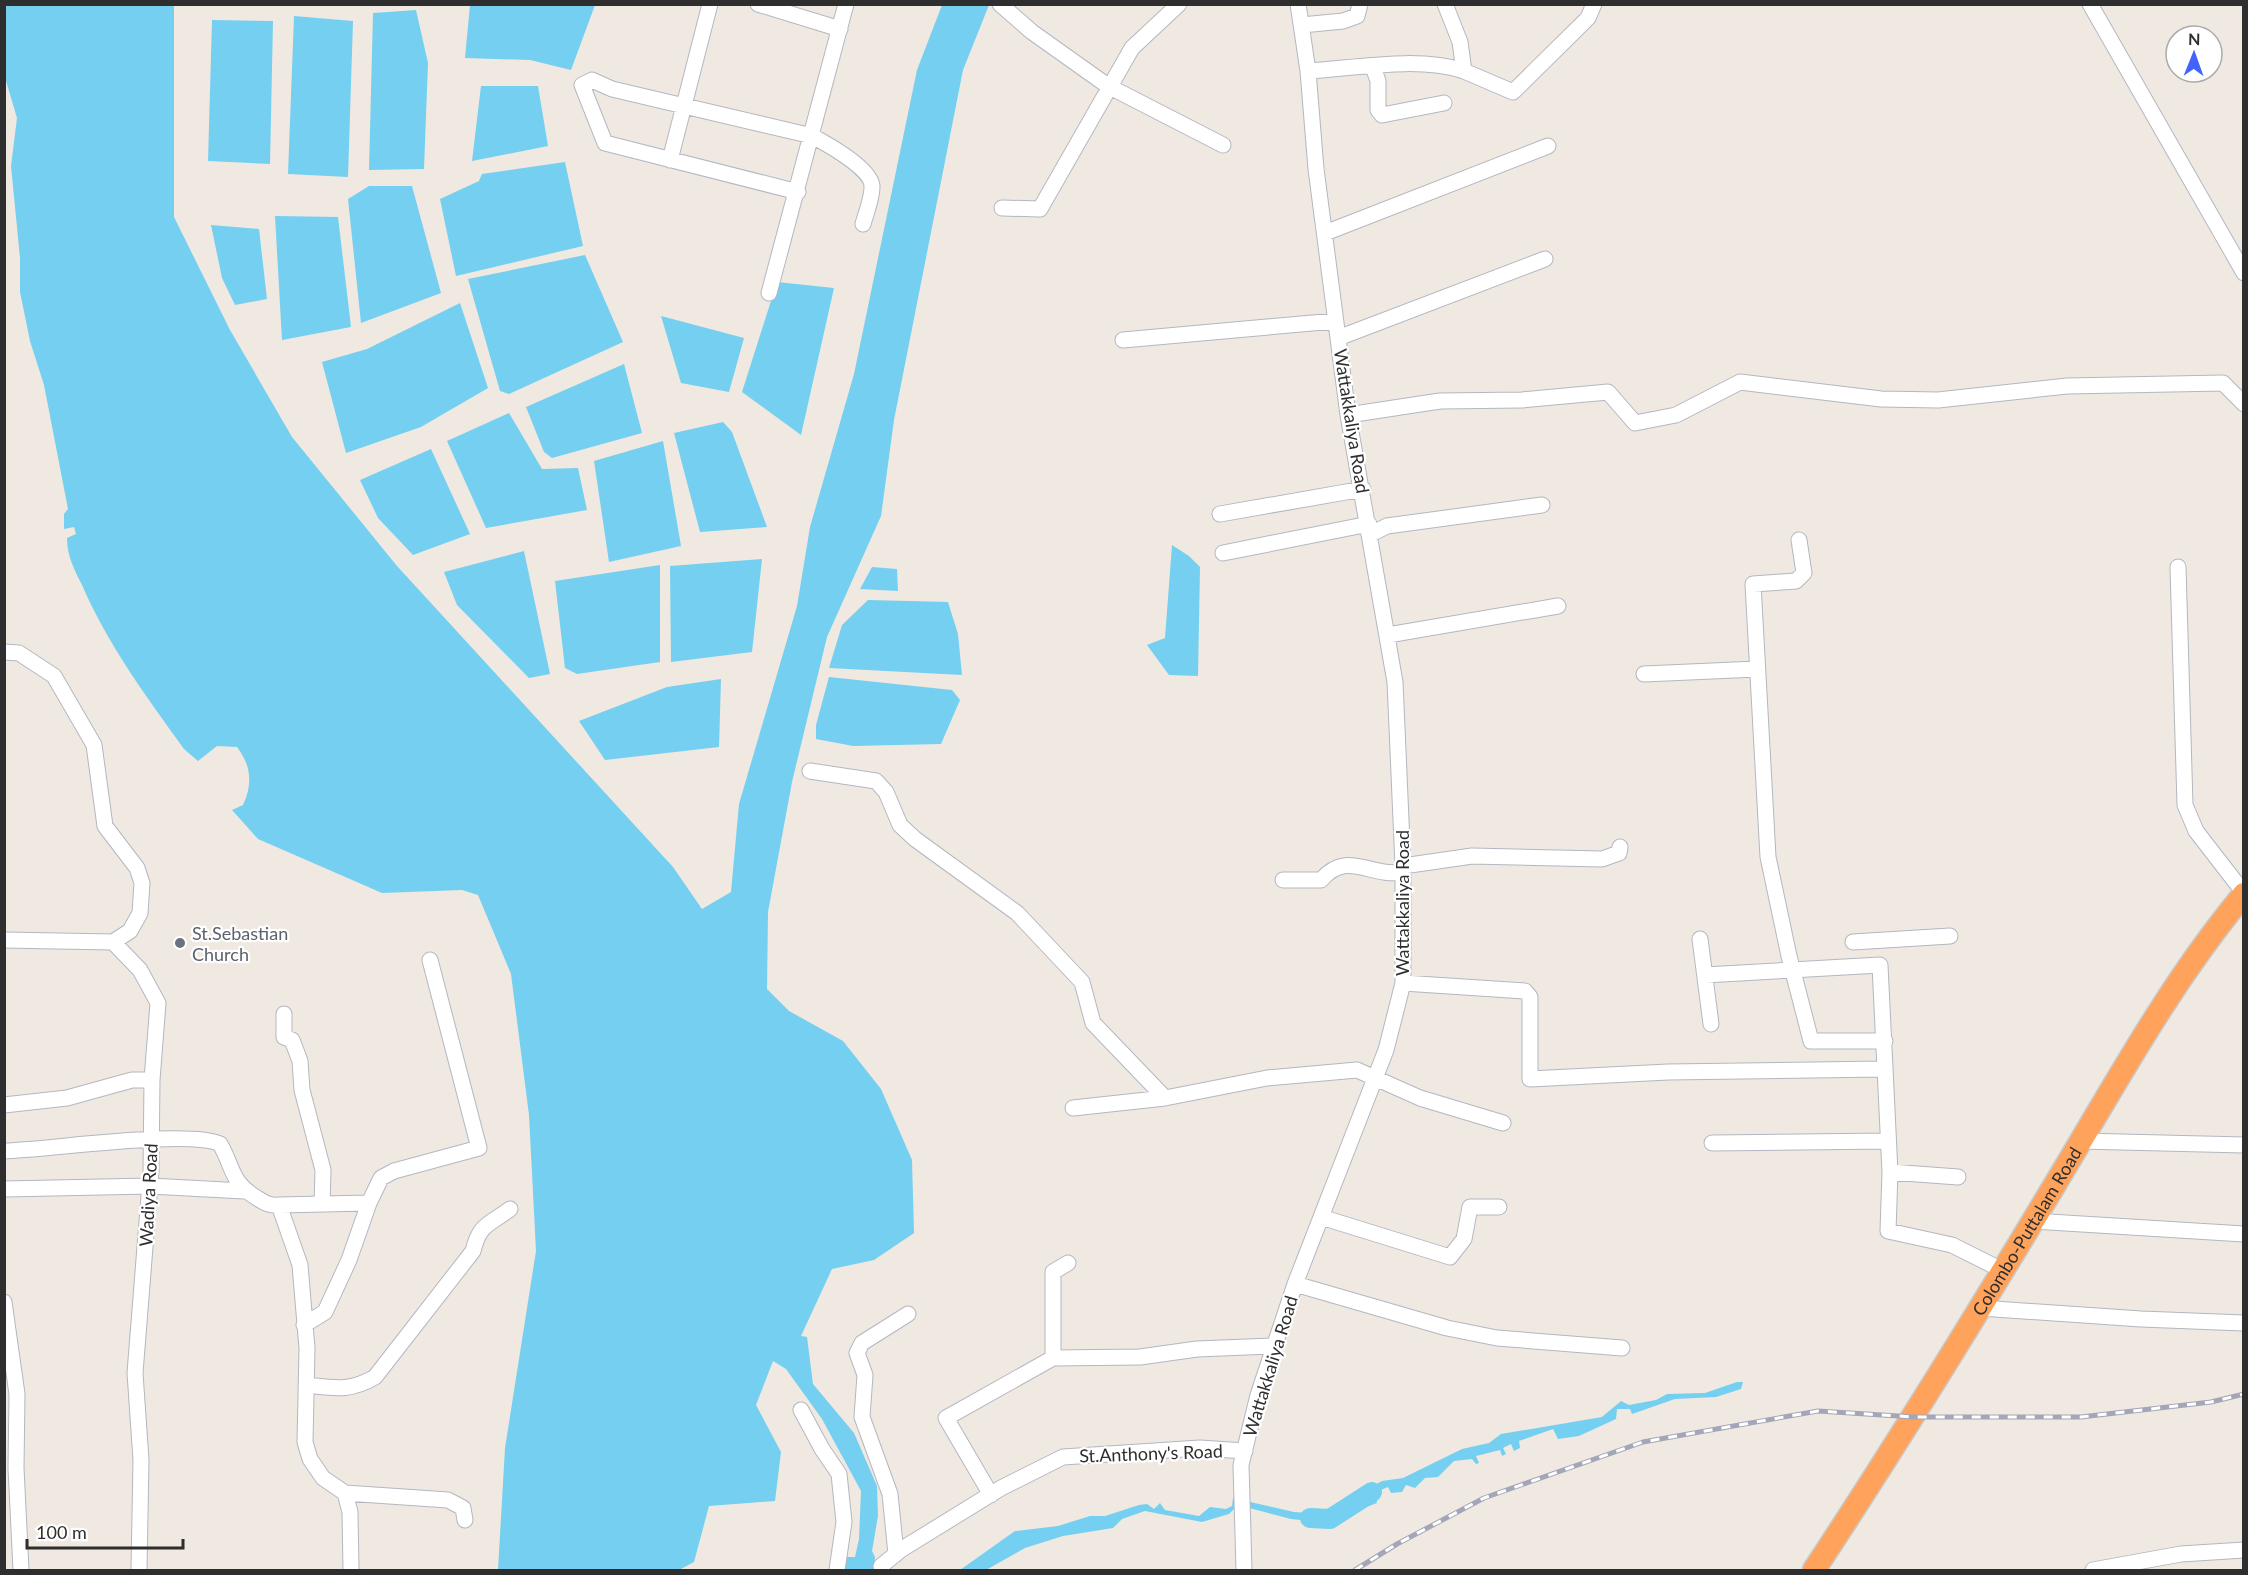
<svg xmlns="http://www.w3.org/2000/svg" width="2248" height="1575" font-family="Lato,sans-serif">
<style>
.water{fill:#75cff0}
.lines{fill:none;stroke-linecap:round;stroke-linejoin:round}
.river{stroke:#75cff0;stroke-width:20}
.minor-casing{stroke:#b4b7c1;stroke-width:17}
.highway-casing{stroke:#c9c9c9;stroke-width:25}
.minor{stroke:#fff;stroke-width:15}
.highway{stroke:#ffa35c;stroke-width:22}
.rail-casing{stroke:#a3a6b8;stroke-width:5}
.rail{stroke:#fff;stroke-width:3;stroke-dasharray:9;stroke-linecap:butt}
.worship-dot{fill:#6b7280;stroke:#fff;stroke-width:2}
.labels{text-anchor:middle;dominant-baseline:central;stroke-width:4.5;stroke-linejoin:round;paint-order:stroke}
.street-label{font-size:18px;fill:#2e2e2e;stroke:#fff}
.worship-label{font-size:18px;fill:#5b616d;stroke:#fff;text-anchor:start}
</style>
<rect width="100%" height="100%" fill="#efe9e1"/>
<!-- water -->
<path class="water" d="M4,5H174V217L230,330L292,437L397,566L673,867L702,909L731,892L739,804L797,606L810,527L854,374L917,70L942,5H989L963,70L894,420L881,516L827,637L792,782L768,912L767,989L789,1011L843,1041L881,1089L912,1160L914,1233L874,1260L832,1269L801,1336L807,1337L813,1384L854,1433L877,1486L878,1516L872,1551L875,1557L874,1570H842L844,1557H855L859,1539L861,1491L822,1419L786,1369L773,1361L756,1405L781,1452L775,1501L709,1506L694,1562L679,1570H498L505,1448L536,1251L529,1115L511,974L478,895L462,890L382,893L258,839L232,810L243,805C253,784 251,765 237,747L217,746L198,761L184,749C146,696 108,645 82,585C74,569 67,556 67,538L76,534L74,527L64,529V514L68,509L44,385L30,341L20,292V258L11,166L17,118L6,81Z
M470,5V4L595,5L571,70L530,60L465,58Z
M416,10L428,63L424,169L369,170L373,13Z
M294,16L353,21L348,177L288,174Z
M212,20L273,21L270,164L208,161Z
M481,86H538L548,146L472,161Z
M565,162L583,246L456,276L440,199L479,181L482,174Z
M369,186H412L441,293L361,323L348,199Z
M275,216L338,217L351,327L282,340Z
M211,225L259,229L267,299L235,305L222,278Z
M585,255L623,342L509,394L500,391L468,279Z
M777,282L834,288L801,435L742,392Z
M460,303L488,388L421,427L346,453L322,362L367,349Z
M661,316L744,338L729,392L681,383Z
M624,364L642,433L552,458L544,452L526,407Z
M509,413L542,469L578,468L587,510L486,528L447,441Z
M723,422L732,432L767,527L700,532L674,433Z
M663,441L681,546L609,562L594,461Z
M431,449L470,534L413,555L378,518L360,480Z
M1172,545L1189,556L1200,567L1198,676L1169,675L1147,645L1165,638Z
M524,551L550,674L529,678L457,605L444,572Z
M762,559L752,652L671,662L670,566Z
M660,565V662L577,674L565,668L555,581Z
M872,567L897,569L898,591L860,589Z
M868,600L948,602L958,634L962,675L829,668L842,625Z
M829,677L952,690L960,700L941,744L853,746L816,739V725Z
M721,679L719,747L605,760L579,721L667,687Z
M1737,1382H1743L1741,1389L1716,1397L1675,1399L1632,1414L1630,1409H1617L1616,1419L1579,1436L1558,1439L1553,1429L1519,1441L1520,1448L1514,1451L1511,1444L1503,1448L1506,1454L1502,1456L1500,1450L1476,1456L1479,1463L1476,1464L1472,1459L1454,1461L1438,1477L1425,1478L1415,1488L1406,1485L1402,1492L1391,1493L1388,1487L1374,1493L1377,1503L1361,1509L1344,1503L1329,1523L1291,1519L1238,1505L1229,1514L1202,1522L1145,1511L1122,1519L1113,1528L1063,1536L1025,1548L986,1570H960L1015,1531L1058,1526L1090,1516H1105L1139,1505L1147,1504L1154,1509L1160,1503L1165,1510L1199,1516L1210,1507L1226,1509L1232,1506L1233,1498L1294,1512L1324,1514L1382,1481L1403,1478L1462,1449L1489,1443L1501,1434L1602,1417L1621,1401L1629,1405L1656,1400L1667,1394L1705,1393Z"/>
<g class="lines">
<!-- river -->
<path class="river" d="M1310,1518L1330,1519L1372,1492"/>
<!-- minor casing -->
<g class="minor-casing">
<path id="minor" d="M758,4L840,29
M1000,4L1032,32L1108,86L1223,145
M2090,4L2244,273
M1302,25L1343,21L1357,16L1360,4
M1373,67L1378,81V110L1382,115L1444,103
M1308,71C1356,68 1419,56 1464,71L1460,42L1445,4
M1464,71L1513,92L1588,18L1594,4
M670,160L710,4
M798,192L605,143L582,85L592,80L612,89L812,136C827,144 873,169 872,187C872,199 866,213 863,224
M1002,208L1040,209L1132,48L1179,4
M1325,233L1548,146
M769,293L846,4
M1338,338L1545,259
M1123,340L1335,321
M1348,415L1440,401L1522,400L1608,392L1635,423L1676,415L1740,382L1881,399L1938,400L2067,386L2223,383L2244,404
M1220,514L1363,489
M1371,534L1387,526L1542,505
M1799,540L1804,573L1796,581L1753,584L1768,857L1789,956L1811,1041H1885
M1223,553L1369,524
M2178,567L2185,805L2196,831L2244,893
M1388,635L1558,606
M4,652L19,653L54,676L94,745L105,826L137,868L142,883L140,913L130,931L113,942
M1644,674L1757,669
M810,771L876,781L886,792L900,825L915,839L1017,913L1082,982L1093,1023L1165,1098
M1403,866L1472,856L1602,859L1619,853L1620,847
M1283,880H1321C1348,849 1370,878 1403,872
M1700,939L1711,1024
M4,940L113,942L140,970L158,1003L152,1080L151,1171L135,1373L141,1460L139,1570
M1853,942L1950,936
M1705,975L1880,965L1890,1172L1888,1231L1952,1245L2002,1270
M1403,983L1525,991L1530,997V1079L1668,1072L1883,1069
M284,1014V1037L292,1040L300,1061L302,1090L323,1170L322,1204
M4,1105L67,1098L132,1080H152
M1073,1108L1165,1098L1267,1078L1357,1070L1420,1098L1503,1123
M2080,1141L2244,1145
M1712,1143L1888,1141
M4,1151C47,1150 189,1129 220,1144C234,1168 230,1182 257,1198C265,1203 270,1206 279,1205L300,1265L307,1348L305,1442L310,1459L323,1478L345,1493L350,1512L351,1570
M1890,1172L1958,1177
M4,1189L150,1186L244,1191
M279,1205L369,1203L381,1178L394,1171L479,1148L430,960
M1321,1217L1450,1257L1464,1239L1470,1207H1499
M2033,1221L2244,1234
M1295,1284L1447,1328L1497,1338L1622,1348
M4,1302L17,1394L16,1468L21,1570
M1980,1308L2141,1319L2244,1323
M304,1325L325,1312L349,1260L369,1203
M1053,1358V1272L1068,1263
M306,1385C335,1388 349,1392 375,1377L473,1251C480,1223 489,1225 510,1209
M801,1410L822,1449L839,1474L844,1522L837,1570
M345,1493L448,1500L463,1508L465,1520
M991,1495L946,1418L1053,1358L1140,1357L1197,1349L1274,1346
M896,1554L890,1494L862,1417L865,1375L857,1353L862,1343L908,1314
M881,1566L902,1549L1001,1488L1063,1457L1200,1448L1245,1451
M1244,1570L1241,1465L1258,1395L1295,1284L1386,1050L1403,983V866L1395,682L1348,415L1316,169L1308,71L1298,4
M2093,1570L2181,1554L2244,1550"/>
</g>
<!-- highway casing -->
<g class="highway-casing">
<g id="highway">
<path id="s1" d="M1814,1570C1897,1444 1976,1316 2054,1186C2114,1087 2169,984 2244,894"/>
</g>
</g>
<!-- minor -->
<use href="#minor" class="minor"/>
<!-- highway -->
<use href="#highway" class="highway"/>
<!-- rail casing -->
<g class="rail-casing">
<path id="rail" d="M1355,1570L1397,1544L1484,1498L1643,1442L1818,1411L1914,1417H2081L2211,1402L2244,1394"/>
</g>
<!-- rail -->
<use href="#rail" class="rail"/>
</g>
<!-- markers -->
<circle class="worship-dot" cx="180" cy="943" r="6"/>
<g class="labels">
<!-- street labels -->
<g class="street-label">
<text transform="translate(1352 421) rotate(81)">Wattakkaliya Road</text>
<text transform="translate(1402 903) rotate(-90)">Wattakkaliya Road</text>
<text transform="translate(148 1195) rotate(-87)">Wadiya Road</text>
<text stroke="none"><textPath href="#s1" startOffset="400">Colombo-Puttalam Road</textPath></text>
<text transform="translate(1270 1366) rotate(-73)">Wattakkaliya Road</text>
<text transform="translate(1151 1453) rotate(-2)">St.Anthony's Road</text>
</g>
<!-- worship labels -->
<g class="worship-label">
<text x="192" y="933">St.Sebastian<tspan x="192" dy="21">Church</tspan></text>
</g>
</g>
<!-- border -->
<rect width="2248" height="1575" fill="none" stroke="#2e2e2e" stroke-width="12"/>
<!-- north arrow -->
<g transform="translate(2194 54) rotate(1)"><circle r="28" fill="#ffffff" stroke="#ababab" stroke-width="1.5"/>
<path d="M0-4.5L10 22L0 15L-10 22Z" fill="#4264fb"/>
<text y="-9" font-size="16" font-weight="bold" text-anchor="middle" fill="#2e2e2e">N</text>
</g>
<!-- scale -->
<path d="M27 1539v9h156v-9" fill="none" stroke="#2e2e2e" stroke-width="3"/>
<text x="36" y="1539" font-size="18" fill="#2e2e2e" stroke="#ffffff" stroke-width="4.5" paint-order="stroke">100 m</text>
</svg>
